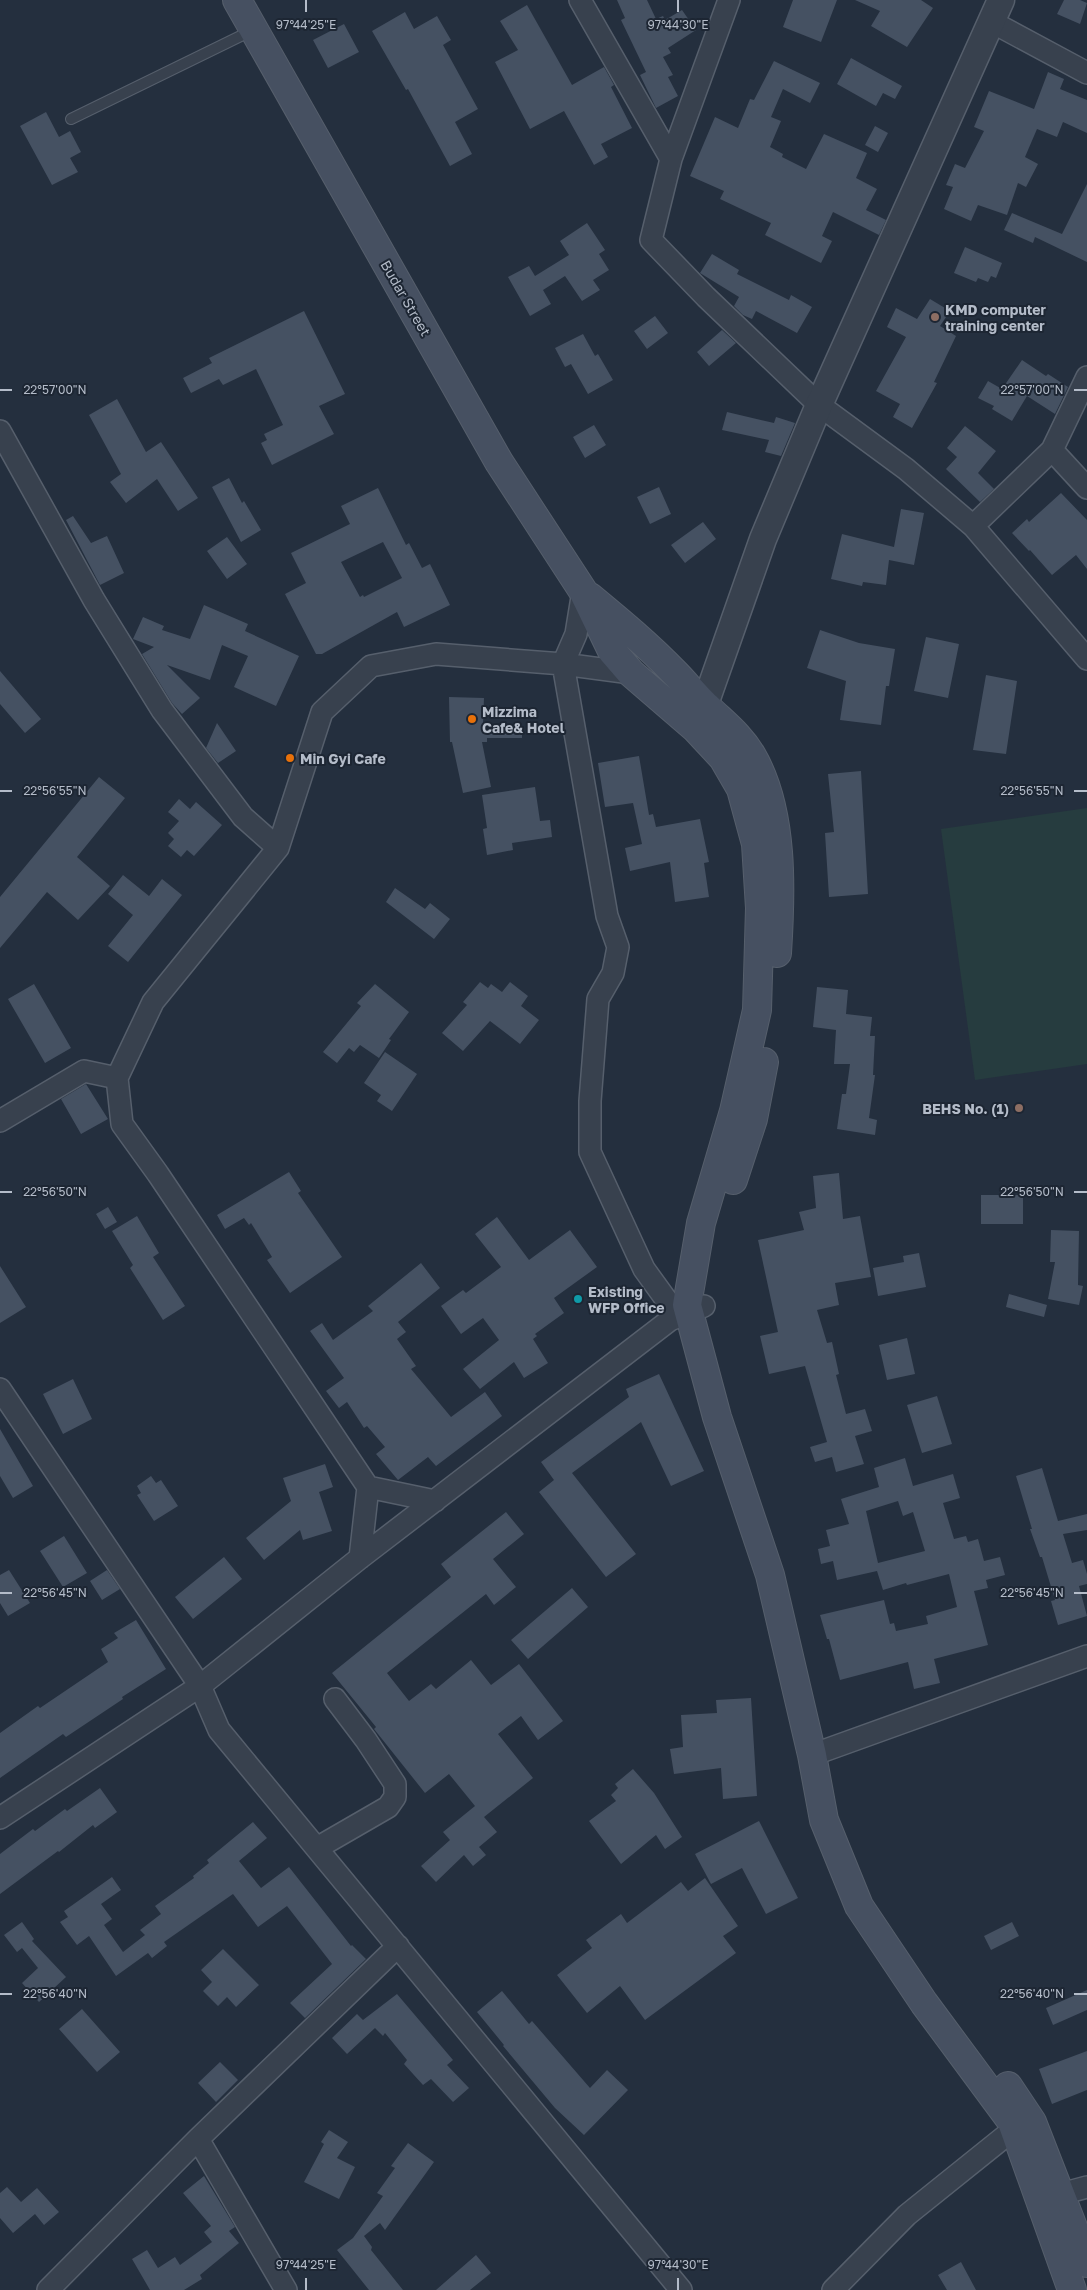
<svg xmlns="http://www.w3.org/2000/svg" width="1087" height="2290" font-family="'Golos Text',sans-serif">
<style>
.green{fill:#263c3f}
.building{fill:#455162;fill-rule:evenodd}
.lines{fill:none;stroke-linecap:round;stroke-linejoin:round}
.service-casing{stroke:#565f6c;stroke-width:12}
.minor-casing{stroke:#565f6c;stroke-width:24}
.tertiary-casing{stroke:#565f6c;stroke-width:29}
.secondary-casing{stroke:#565f6c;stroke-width:30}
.service{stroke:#38414e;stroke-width:10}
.minor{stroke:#38414e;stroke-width:21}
.tertiary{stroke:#38414e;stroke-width:26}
.secondary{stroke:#465061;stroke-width:28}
.ticks{fill:none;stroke:#b4bcc9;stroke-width:2}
.education-dot{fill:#8d6e63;stroke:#1d2633;stroke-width:2}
.food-dot{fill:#e8710a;stroke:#1d2633;stroke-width:2}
.culture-dot{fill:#0f9aa8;stroke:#1d2633;stroke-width:2}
.labels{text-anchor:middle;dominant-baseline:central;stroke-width:4;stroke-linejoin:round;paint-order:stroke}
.street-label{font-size:14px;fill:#b4bcc9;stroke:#1d2633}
.poi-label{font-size:14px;font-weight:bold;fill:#b4bcc9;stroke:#1d2633;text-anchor:start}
.ticks-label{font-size:12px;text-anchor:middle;fill:#b4bcc9;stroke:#1d2633;stroke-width:4;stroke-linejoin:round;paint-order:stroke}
</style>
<rect width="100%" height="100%" fill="#242f3e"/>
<!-- green -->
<path class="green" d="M1087,808V1064L975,1080L941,829Z"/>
<!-- building -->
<path class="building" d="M617,0H647L656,19L663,16L665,20L682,10L696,30L668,48L671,53L663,57L673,75L668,77L678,96L656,108L640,75L646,72L621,20L625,18Z
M793,0H837L821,42L783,27Z
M855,0H921L933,8L907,47L871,26L880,11Z
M1064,0H1080L1087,3L1080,24L1057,14Z
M527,5L572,85L604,67L614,85L611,87L632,128L601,144L608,157L594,165L564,111L530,129L495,62L518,50L500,21Z
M405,12L414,29L437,16L451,40L443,45L478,109L455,122L472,154L450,166L408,89L406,90L372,31Z
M344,24L359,52L328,68L313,40Z
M851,58L902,86L895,99L883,93L876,106L837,84Z
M774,61L820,83L810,103L783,89L771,117L781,121L770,147L783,154L782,157L806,169L824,134L867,153L856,178L877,189L866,210L886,220L879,235L833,212L822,236L832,241L821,263L765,235L771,223L720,199L724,191L690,176L715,117L738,128L750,99L754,100Z
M1048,72L1064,79L1060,89L1087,100V133L1063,122L1057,137L1037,129L1025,157L1038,164L1026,187L1018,183L1007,215L978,205L971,221L944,209L953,187L946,185L955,164L965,168L984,131L974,127L989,91L1034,109Z
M46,112L59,137L70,131L81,152L70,158L78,172L52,185L20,126Z
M875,126L888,133L878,152L865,145Z
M1087,184V262L1035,237L1033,243L1004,230L1012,213L1062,234Z
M587,223L605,250L599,254L609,270L593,280L600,290L582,301L565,276L543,290L551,304L530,316L508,277L529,266L535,276L569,255L560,241Z
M965,247L1002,263L996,278L991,276L988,282L978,278L976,282L954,273Z
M712,254L739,270L737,274L789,300L791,295L812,307L797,333L756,311L752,319L743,315L734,306L739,297L700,273Z
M930,299L950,311L940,326L956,336L934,382L937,383L912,428L893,417L900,404L876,391L906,337L887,327L896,308L917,319Z
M304,311L345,394L319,406L334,434L272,465L261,443L267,440L264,434L283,425L256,369L223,385L219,379L191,393L183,378L212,363L209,358Z
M655,316L668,333L647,349L634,331Z
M722,330L736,343L709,366L697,352Z
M583,334L595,356L598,354L613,380L588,394L571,364L565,367L555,348Z
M1022,360L1046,376L1048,374L1068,387L1055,414L1027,396L1012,421L992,409L994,406L978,398L988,381L1002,389Z
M117,399L146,452L161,442L198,498L178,511L157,479L126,503L110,482L121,474L89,415Z
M727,412L774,423L776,417L795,423L781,456L765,452L769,440L722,430Z
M594,425L606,445L585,458L573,437Z
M965,426L996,451L978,473L994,489L980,502L946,469L957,457L947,448Z
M229,478L242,503L244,501L261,530L241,542L212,487Z
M659,487L671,514L650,524L637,497Z
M378,488L406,545L409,543L422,568L430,564L450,605L404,627L397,612L322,654H316L285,594L306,583L291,553L350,524L341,506ZM383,542L402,578L364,597L363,595L360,597L341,562Z
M1061,493L1087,520V569L1076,555L1052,575L1030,550L1029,551L1012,533L1027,519L1029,522Z
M901,509L924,513L914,565L889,560L886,585L863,582L862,586L831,579L842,534L894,547Z
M73,516L91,543L107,536L124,573L100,585L66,520Z
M703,522L716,539L685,563L671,545Z
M227,537L247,564L227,579L207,551Z
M204,605L248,624L245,631L299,656L276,706L234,687L248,656L222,645L210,680L167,665L200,698L182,714L172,703L142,654L154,647L133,639L143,617L164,626L162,630L190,639Z
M820,630L859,643L895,649L889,686H886L881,725L840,720L846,681L807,668Z
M926,637L959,644L948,698L914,691Z
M0,671L41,719L25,733L0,704Z
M986,675L1017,681L1006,754L973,750Z
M449,697L484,698L483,724L522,725V738H487V742H482L491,787L463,793L452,742H450Z
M217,723L236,751L218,763L206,748Z
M639,756L649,815L653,814L656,827L700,819L709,862L704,863L709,897L675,902L670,862L630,871L625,848L642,844L633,803L605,807L598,763Z
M861,771L868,894L829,897L825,833L834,832L828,774Z
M99,777L125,798L77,857L110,886L78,920L47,892L0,948V897Z
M535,787L540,821L550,820L552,837L512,843L513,850L487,855L483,829L487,828L482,795Z
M179,799L190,809L196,802L222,825L194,856L187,850L181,857L168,846L174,839L168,833L179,821L168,812Z
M123,875L149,896L162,879L182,895L128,962L108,946L133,915L108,894Z
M395,888L425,909L430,903L450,919L434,939L386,902Z
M480,982L488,988L491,984L502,992L510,982L528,996L521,1006L539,1020L520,1044L490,1021L463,1051L442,1033L467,1005L463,1002Z
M34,984L71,1048L45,1063L8,999Z
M375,984L409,1012L389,1039L391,1040L379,1058L360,1045L354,1052L349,1048L337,1063L323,1052L361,1006L357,1003Z
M817,987L848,990L846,1014L872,1017L870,1036H875L873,1075H875L869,1118L877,1120L875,1135L837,1129L842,1094H846L850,1064H834L836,1030L813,1027Z
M385,1052L417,1074L392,1111L377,1101L381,1095L364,1083Z
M86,1084L108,1119L81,1134L61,1099Z
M289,1172L301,1191L298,1193L342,1257L290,1293L267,1260L272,1257L251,1223L249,1225L244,1218L225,1229L217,1215Z
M839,1173L843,1219L860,1216L871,1277L835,1283L839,1305L817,1310L827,1343L832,1342L839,1374L836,1375L846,1414L865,1409L872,1431L855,1436L864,1464L836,1472L832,1457L815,1462L810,1447L827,1442L805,1366L769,1374L760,1336L778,1332L758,1240L804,1230L799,1212L816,1208L813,1176Z
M981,1195H1023V1224H981Z
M108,1207L117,1222L105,1229L96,1214Z
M137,1216L159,1253L153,1257L185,1306L163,1320L130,1268L133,1265L112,1231Z
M497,1217L529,1260L570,1230L597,1267L554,1298L564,1313L535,1334L537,1336L533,1339L548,1363L524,1378L514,1362L480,1389L463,1369L499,1340L483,1318L461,1334L441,1306L463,1290L466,1293L501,1267L475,1234Z
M1051,1230L1079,1231L1078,1285L1083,1286L1079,1305L1048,1299L1055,1262H1050Z
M919,1253L926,1287L878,1296L873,1268L904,1262L903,1256Z
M421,1263L440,1288L398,1322L406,1332L397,1339L416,1366L411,1369L451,1417L485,1392L502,1416L436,1466L428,1457L398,1480L376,1454L385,1447L367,1426L364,1428L347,1402L339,1408L326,1391L344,1378L310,1331L322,1323L333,1340L373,1311L368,1306Z
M0,1266L26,1307L0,1323Z
M1009,1294L1047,1305L1044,1317L1006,1307Z
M907,1338L915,1374L887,1380L879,1345Z
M659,1374L704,1471L671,1486L641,1422L572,1473L636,1554L606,1577L539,1492L554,1480L541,1462L629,1397L626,1389Z
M73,1379L92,1419L63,1434L43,1394Z
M937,1396L952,1444L922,1453L907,1405Z
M0,1429L33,1486L13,1498L0,1476Z
M905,1458L913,1486L953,1474L960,1498L943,1503L954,1539L966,1536L968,1542L978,1539L984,1561L1000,1557L1005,1575L986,1580L988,1588L974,1591L988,1645L934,1659L940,1683L914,1689L908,1662L840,1680L829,1639H827L820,1615L884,1600L890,1624L894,1623L896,1631L928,1624L926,1616L957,1607L949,1574L907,1585L906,1583L883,1590L877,1571L837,1580L833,1561L821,1564L818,1549L830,1546L826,1530L849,1524L841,1499L879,1487L874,1468ZM898,1501L903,1516L913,1512L925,1551L878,1563L866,1511Z
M325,1464L333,1487L319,1492L332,1531L303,1540L300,1530L264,1560L246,1538L291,1501L283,1478Z
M1042,1468L1058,1521L1087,1514V1530L1063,1534L1072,1563L1083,1560L1087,1574V1584L1079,1586L1087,1616L1058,1625L1051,1601L1055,1600L1042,1557H1040L1030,1529H1032L1016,1476Z
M151,1476L156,1483L161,1480L178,1506L154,1521L137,1495L141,1493L137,1486Z
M506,1512L524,1534L493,1559L516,1587L494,1605L486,1594L387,1673L409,1701L431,1684L436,1689L471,1660L491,1685L519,1664L563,1721L538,1740L521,1716L498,1734L533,1778L484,1817L497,1832L479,1847L486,1855L473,1866L464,1855L436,1882L421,1866L450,1840L443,1832L475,1806L449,1774L425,1793L374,1729L376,1727L332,1673L451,1577L441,1564Z
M64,1536L87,1573L63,1587L40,1551Z
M224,1557L242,1579L193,1619L175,1597Z
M9,1570L30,1603L8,1616L0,1603V1575Z
M107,1570L120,1589L102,1600L90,1581Z
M572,1588L588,1607L528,1659L511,1640Z
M136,1620L166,1669L122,1697L123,1699L66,1737L63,1734L0,1778V1733L38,1706L40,1708L108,1662L101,1649L118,1638L114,1633Z
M751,1698L757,1796L723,1799L721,1768L674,1774L670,1749L683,1747L681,1715L717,1713L716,1700Z
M633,1769L654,1793L682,1837L665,1849L656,1835L621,1864L589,1821L616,1801L611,1795L618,1788L615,1784Z
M100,1788L117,1812L95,1828L93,1825L59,1852L58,1851L0,1894V1854L33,1829L35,1831L65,1809L67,1811Z
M759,1821L798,1898L766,1914L742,1868L711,1884L695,1854Z
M253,1822L267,1838L239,1861L261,1888L289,1867L351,1946L352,1945L366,1959L305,2018L290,2003L332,1964L287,1906L258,1927L233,1894L164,1942L167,1946L152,1958L148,1953L116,1976L89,1936L77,1945L60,1922L68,1917L64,1911L112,1877L121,1890L101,1904L112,1919L104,1925L123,1952L145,1935L140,1930L161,1914L155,1906L194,1878L193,1876L209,1863L207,1860Z
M705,1878L738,1926L723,1936L736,1953L645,2020L620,1986L587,2013L557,1975L592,1948L586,1940L621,1914L627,1923L681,1882L688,1891Z
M22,1922L34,1939L32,1941L66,1977L39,2002L22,1983L38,1968L22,1948L17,1952L4,1935Z
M1012,1922L1019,1936L991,1950L984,1936Z
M223,1949L259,1985L236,2007L227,1997L218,2006L203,1991L212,1982L201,1970Z
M1087,1990V2010L1053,2025L1046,2008Z
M502,1991L529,2024L532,2021L590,2088L607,2070L628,2090L584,2135L555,2108L503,2046L504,2045L477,2012Z
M397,1994L453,2060L447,2065L469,2088L453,2102L431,2079L423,2085L404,2064L407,2060L385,2033L383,2036L375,2028L347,2054L332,2038L357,2014L363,2020Z
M82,2009L120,2052L97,2072L59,2029Z
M1087,2051V2090L1052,2104L1039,2069Z
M220,2062L238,2080L216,2102L198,2083Z
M329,2130L348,2142L337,2158L355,2167L339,2199L304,2182L324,2144L321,2142Z
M408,2143L434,2162L385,2230L380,2223L364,2236L372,2247L371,2250L403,2290H369L337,2250L353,2238L383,2196L377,2193L395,2168L391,2166Z
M204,2176L235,2227L229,2231L239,2243L200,2275L202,2279L184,2290H150L132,2259L147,2250L158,2268L175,2257L180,2265L212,2242L204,2232L211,2226L183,2193Z
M7,2187L21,2202L37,2188L59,2212L44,2225L35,2214L13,2233L0,2218V2193Z
M476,2255L491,2273L470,2290H436Z
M961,2262L976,2290H947L938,2275Z"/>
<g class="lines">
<!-- service casing -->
<g class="service-casing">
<path id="service" d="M71,119L253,30"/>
</g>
<!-- minor casing -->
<g class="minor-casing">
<path id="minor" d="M580,0L671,159
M729,0L671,159L651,240L706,297L819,405L906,469L973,526L1087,659
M992,22L1087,73
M1087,377L1052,450L1087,488
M0,431L94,600L162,710L243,817L278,848
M973,526L1052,450
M583,591L576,634L563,664L631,673
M0,1121L84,1071L117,1078
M0,1389L200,1686L0,1818
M368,1487L158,1174L122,1124L117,1078L153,1002L278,848L322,712L371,666L436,654L563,664L607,916L618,947L613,973L598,999L590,1101V1152L644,1269L678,1316
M360,1558L368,1487L435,1501
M812,1755L1087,1656
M317,1848L388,1807L395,1797V1784L366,1740L335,1699
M198,2139L286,2290
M1061,2194L1087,2187
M48,2290L198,2139L398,1946
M681,2290L219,1730L200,1686L360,1558L670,1320L704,1306
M833,2290L907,2215L1014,2129L1028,2123"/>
</g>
<!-- tertiary casing -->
<g class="tertiary-casing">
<path id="tertiary" d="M698,724L763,539L819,405L1001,0"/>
</g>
<!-- secondary casing -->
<g class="secondary-casing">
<path id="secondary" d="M237,0L499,462L583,591L612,651L631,673L696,729L723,758L741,789L756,844L760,908L757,1010L734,1111L701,1223L687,1305L717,1417L770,1575L812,1755L824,1820L859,1906L924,2003L1012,2122L1072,2290
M590,597C619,621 648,645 675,673C686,684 695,696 706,706C723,723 740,735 752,756C784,811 781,892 777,953
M733,1180L753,1119L764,1062
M1008,2086L1032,2122L1087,2263"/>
</g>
<!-- service -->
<use href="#service" class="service"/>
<!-- minor -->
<use href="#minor" class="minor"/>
<!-- tertiary -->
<use href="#tertiary" class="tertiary"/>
<!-- secondary -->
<use href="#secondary" class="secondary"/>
</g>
<!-- ticks -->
<path class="ticks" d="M306,0V12M678,0V12M0,390H12M1074,390H1087M0,791H12M1074,791H1087M0,1192H12M1074,1192H1087M0,1593H12M1074,1593H1087M0,1994H12M1074,1994H1087M306,2278V2290M678,2278V2290"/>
<!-- markers -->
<g class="education-dot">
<circle cx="935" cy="317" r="5"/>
<circle cx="1019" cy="1108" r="5"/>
</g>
<g class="food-dot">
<circle cx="472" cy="719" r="5"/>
<circle cx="290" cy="758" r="5"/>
</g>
<circle class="culture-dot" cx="578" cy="1299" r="5"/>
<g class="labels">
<!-- street labels -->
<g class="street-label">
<text transform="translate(406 298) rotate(60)">Budar Street</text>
</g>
<!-- poi labels -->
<g class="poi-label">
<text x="945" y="309">KMD computer<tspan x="945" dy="16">training center</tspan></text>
<text x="482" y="711">Mizzima<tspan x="482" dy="16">Cafe&amp; Hotel</tspan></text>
<text x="300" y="758">Min Gyi Cafe</text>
<text x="1009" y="1108" text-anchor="end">BEHS No. (1)</text>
<text x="588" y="1291">Existing<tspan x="588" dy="16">WFP Office</tspan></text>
</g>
</g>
<g class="ticks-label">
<text x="306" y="29">97°44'25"E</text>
<text x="678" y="29">97°44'30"E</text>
<text x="55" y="394">22°57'00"N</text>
<text x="1032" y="394">22°57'00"N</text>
<text x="55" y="795">22°56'55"N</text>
<text x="1032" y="795">22°56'55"N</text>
<text x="55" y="1196">22°56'50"N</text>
<text x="1032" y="1196">22°56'50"N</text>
<text x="55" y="1597">22°56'45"N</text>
<text x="1032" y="1597">22°56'45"N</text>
<text x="55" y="1998">22°56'40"N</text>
<text x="1032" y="1998">22°56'40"N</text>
<text x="306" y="2269">97°44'25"E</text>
<text x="678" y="2269">97°44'30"E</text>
</g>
</svg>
